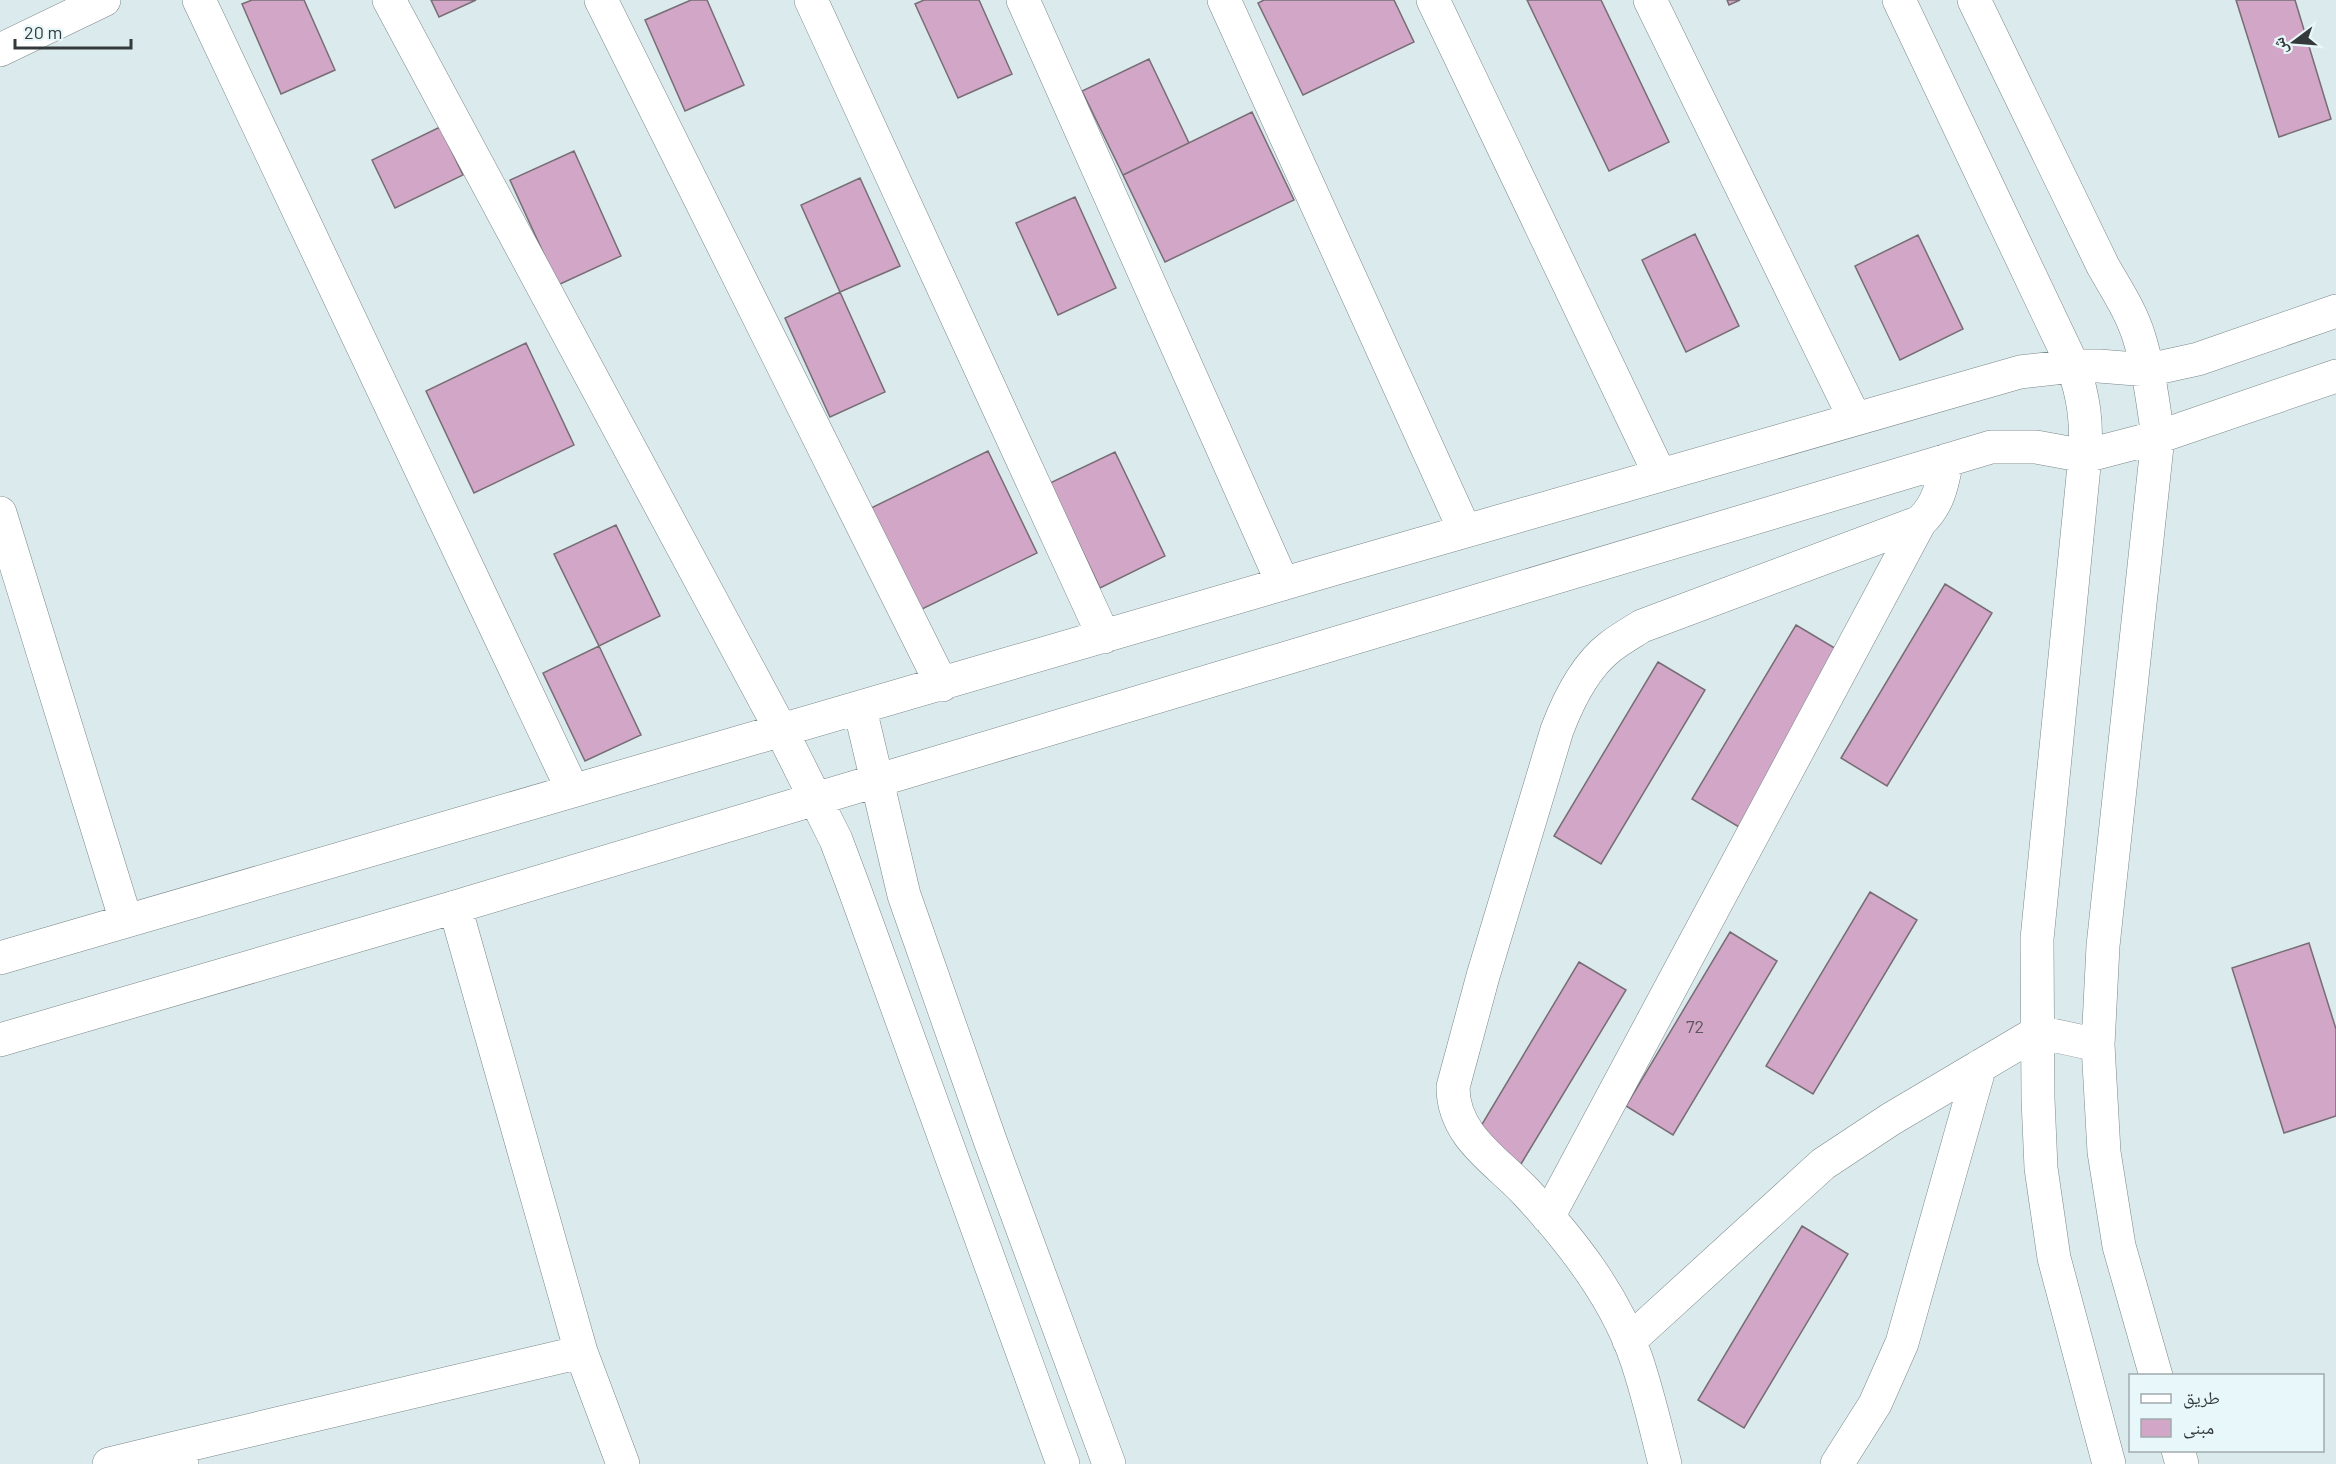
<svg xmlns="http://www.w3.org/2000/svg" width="2336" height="1464" font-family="Barlow,'Noto Naskh Arabic',sans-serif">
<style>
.building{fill:#d1a6c6;stroke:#776d74;stroke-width:1.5}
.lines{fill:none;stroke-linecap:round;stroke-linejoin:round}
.minor-casing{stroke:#7a888a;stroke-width:34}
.minor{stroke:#fff;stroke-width:33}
.labels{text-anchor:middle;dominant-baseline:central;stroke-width:6;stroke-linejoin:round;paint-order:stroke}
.number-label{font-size:18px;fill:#5b555e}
</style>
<rect width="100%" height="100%" fill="#dbeaec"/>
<!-- building -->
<path class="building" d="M252,0H304L335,70L281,94L242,4Z
M431,0H476L439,17Z
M691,0H707L744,85L685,111L645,20Z
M924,0H979L1012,74L958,98L915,4Z
M1264,0H1394L1414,42L1303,95L1258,3Z
M1527,0H1601L1669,142L1609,171Z
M1727,0H1740L1729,5Z
M2236,0H2295L2331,119L2279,137Z
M1149,59L1189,143L1123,175L1082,91Z
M1252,112L1294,200L1165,262L1123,175Z
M440,127L463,175L395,208L372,160Z
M574,151L621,256L558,285L510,180Z
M860,178L900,266L840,292L801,205Z
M1075,197L1116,288L1058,315L1016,223Z
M1695,234L1739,326L1686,352L1642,260Z
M1918,235L1963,329L1900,360L1855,266Z
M840,292L885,392L830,417L785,318Z
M526,343L574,445L474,493L426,391Z
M988,451L1037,553L920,610L871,508Z
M1115,452L1165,556L1100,588L1050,483Z
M616,525L660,616L599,646L554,554Z
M1945,584L1992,613L1887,786L1841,758Z
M1796,625L1843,653L1739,827L1692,799Z
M599,646L641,735L585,761L543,673Z
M1658,662L1705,690L1601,864L1554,836Z
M1870,892L1917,920L1813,1094L1766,1066Z
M1730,932L1777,961L1673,1135L1626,1106Z
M2309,943L2336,1029V1116L2284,1133L2232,968Z
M1579,962L1626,990L1521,1164L1475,1136Z
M1802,1226L1848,1254L1744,1428L1698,1400Z"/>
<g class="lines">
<!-- minor casing -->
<g class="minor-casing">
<path id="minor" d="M199,0L573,791
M389,0L781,730L836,840L854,888L1063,1464
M601,0L942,685
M811,0L1104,637
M1023,0L1283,584
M1224,0L1465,531
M1433,0L1660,475
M1650,0L1855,419
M1899,0L2073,366C2084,398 2087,422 2085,456L2037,939L2038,1099L2041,1168L2054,1258L2109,1464
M1974,0L2103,266C2116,289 2131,311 2139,337C2149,369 2153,403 2158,437L2103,946L2098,1045L2104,1152L2119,1246L2156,1376
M0,50L104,0
M0,513L126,921
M860,709L904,895L991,1143L1109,1464
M455,907L581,1352L623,1464
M0,958L1337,568L2020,372L2073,366H2099L2148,370L2198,359L2336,311
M0,1040L455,907L1991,447H2036L2085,456L2158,437L2336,376
M1548,1217L1920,522
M1629,1341L1823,1164L1891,1119L2038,1032L2098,1045
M175,1448L581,1352
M2178,1450L2182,1464
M109,1464L175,1448L182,1464
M1665,1464C1656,1429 1648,1393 1636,1358C1615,1296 1571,1240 1526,1192C1496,1160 1453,1136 1453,1087L1483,976L1557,730C1568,701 1584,667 1610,647C1620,639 1631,633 1642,626L1920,522C1939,504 1942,485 1947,460
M1837,1464L1875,1404L1902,1343L1980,1066"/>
</g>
<!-- minor -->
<use href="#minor" class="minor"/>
</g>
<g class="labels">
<!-- number labels -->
<g class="number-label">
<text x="1695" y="1026">72</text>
</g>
</g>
<!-- legend -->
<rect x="2129" y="1374" width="195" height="78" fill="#e8f7f9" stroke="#a0abad" stroke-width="1.5"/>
<rect x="2141" y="1394" width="30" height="9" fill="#ffffff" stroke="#a0abad" stroke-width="1.5"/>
<text x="2183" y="1404" font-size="18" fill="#343a3b">طريق</text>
<rect x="2141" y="1419" width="30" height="18" fill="#d1a6c6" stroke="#a0abad" stroke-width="1.5"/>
<text x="2183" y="1434" font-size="18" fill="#343a3b">مبنى</text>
<!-- north arrow -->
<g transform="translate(2294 42) rotate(254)" stroke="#e8f7f9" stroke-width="4.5" paint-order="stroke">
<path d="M0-4.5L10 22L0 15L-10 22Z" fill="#343a3b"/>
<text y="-9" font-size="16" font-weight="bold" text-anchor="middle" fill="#343a3b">ش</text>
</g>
<!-- scale -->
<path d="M15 39v9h116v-9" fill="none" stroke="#343a3b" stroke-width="3"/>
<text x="24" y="39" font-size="18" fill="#343a3b" stroke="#e8f7f9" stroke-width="4.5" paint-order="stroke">20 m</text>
</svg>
